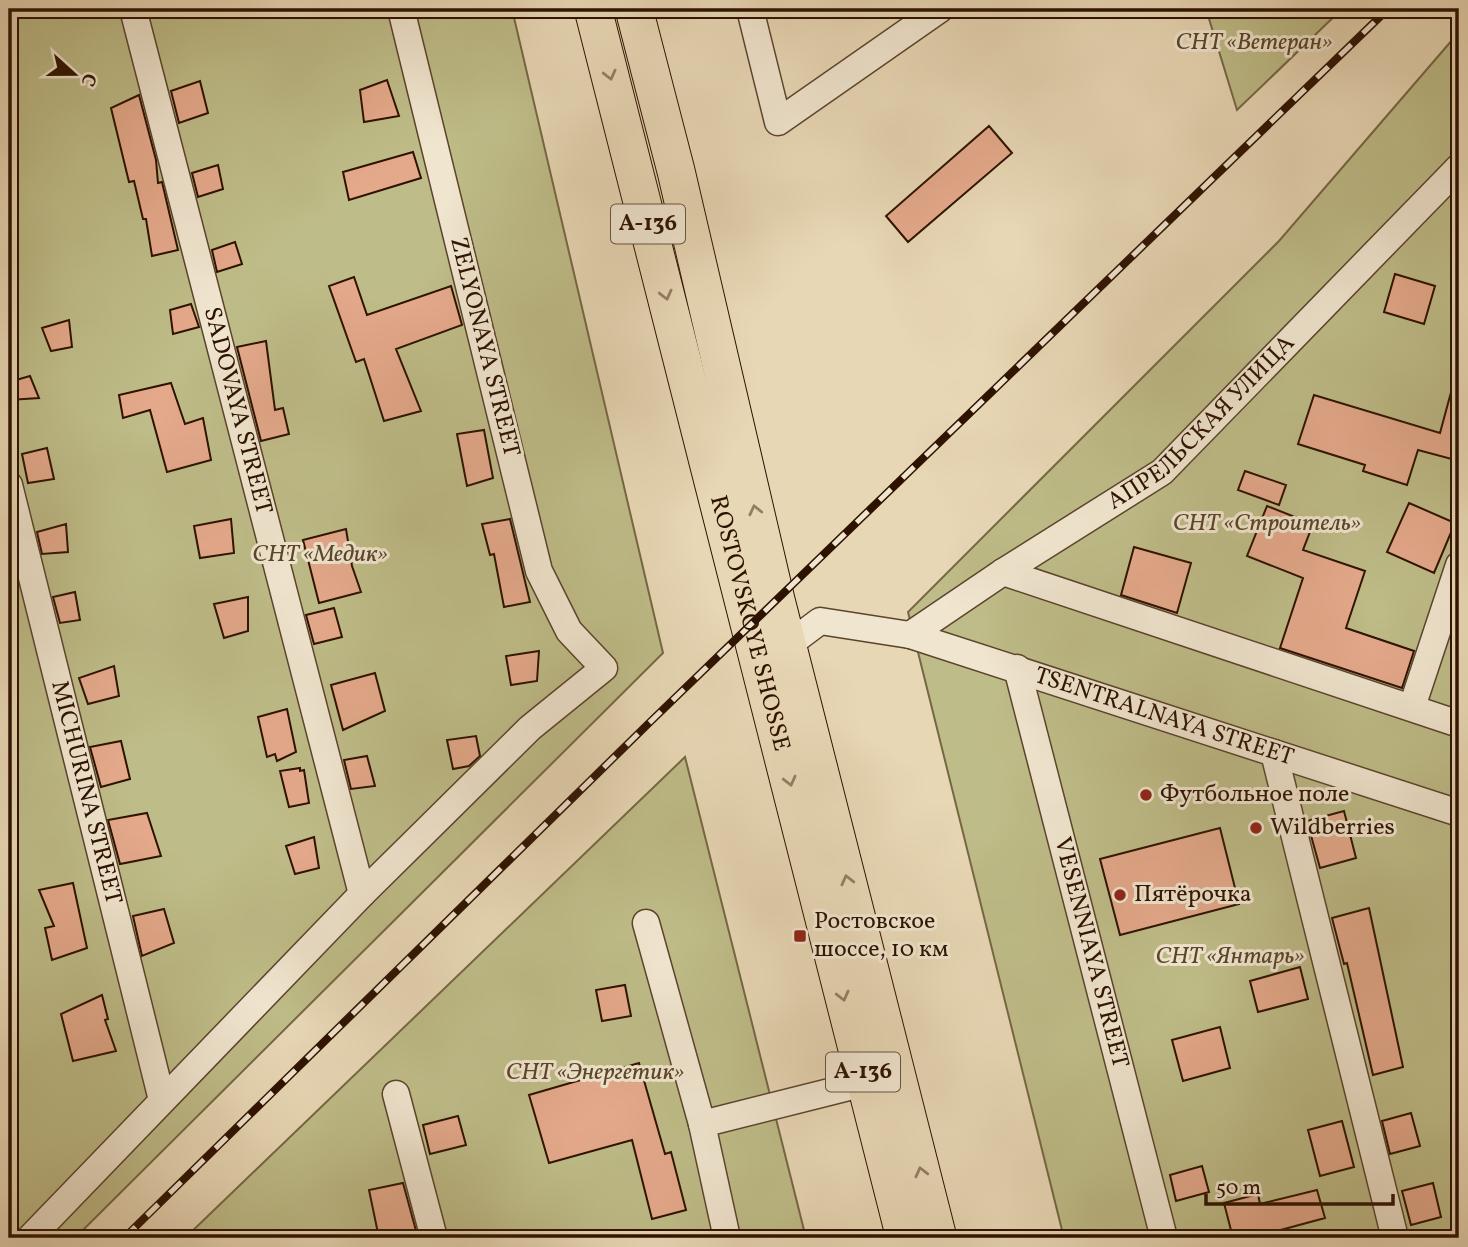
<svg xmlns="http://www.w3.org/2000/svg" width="1468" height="1247" font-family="Vollkorn,serif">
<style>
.green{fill:#bebc88;stroke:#766744;stroke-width:2}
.building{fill:#e4a98b;stroke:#2e1200;stroke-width:2}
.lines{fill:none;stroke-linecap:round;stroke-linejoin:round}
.minor-casing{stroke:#5c432d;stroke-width:29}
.highway-casing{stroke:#2e1200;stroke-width:39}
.minor{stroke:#f0e5cf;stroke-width:26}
.highway{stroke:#e8d7b5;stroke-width:37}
.rail-casing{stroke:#2e1200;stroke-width:8}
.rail{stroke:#f0e5cf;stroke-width:5;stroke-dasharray:16;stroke-linecap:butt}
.oneway{stroke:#947e64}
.poi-dot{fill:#8f2418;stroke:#f0e5cf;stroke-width:2.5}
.labels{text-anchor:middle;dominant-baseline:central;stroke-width:6;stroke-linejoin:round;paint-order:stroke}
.shield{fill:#f0e5cf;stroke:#68513e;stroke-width:2}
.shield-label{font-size:23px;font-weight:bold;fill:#2e1200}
.park-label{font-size:24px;font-style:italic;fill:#594529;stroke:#f0e5cf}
.street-label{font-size:24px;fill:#2e1200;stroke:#f0e5cf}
.poi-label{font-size:24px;fill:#2e1200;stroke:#f0e5cf;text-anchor:start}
</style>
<rect width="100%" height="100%" fill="#e8d7b5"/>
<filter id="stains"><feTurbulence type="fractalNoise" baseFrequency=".00286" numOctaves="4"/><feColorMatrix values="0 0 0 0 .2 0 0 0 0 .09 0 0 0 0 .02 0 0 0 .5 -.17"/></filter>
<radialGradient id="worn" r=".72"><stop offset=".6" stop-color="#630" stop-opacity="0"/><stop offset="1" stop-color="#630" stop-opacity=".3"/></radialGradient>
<!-- green -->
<path class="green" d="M9,9H512L663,653L75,1238H9Z
M1206,9H1342L1237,110Z
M1459,32V1238H1064L908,612L1279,241Z
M685,757L806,1238H185Z"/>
<!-- building -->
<path class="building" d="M387,80L399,116L364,122L360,90Z
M200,81L208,113L179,123L171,91Z
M139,95L156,160L158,183L162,182L178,250L152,256L146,219H143L134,181L129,182L111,108Z
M989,126L1012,153L908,242L886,216Z
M413,152L421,178L349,200L343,172Z
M218,165L223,189L198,197L192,173Z
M235,242L242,264L217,272L212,250Z
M1395,274L1435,286L1424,324L1384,312Z
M354,277L367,315L451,286L462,325L396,349L421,411L384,421L364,359L356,362L329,286Z
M191,304L199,327L173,334L170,310Z
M69,320L72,347L51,351L42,328Z
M266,341L275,410L283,408L289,434L261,441L237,347Z
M30,376L39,398L9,400V382Z
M171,383L185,424L203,418L211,460L167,472L150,410L123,418L119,395Z
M1453,385L1459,386V461L1418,450L1407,485L1363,471L1365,465L1298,444L1314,395L1440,433Z
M484,430L493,478L467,486L457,434Z
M47,448L54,479L28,483L22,454Z
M1245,471L1286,485L1279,505L1238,490Z
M1409,503L1455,523L1434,573L1387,552Z
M1267,506L1313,524L1303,550L1365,571L1346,628L1414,651L1402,688L1280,648L1303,578L1247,556Z
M231,519L234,553L200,558L194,526Z
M510,519L530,602L504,607L494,554L490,555L482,524Z
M66,524L68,552L42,554L37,532Z
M346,529L352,566L361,592L319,603L303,540Z
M1134,547L1191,563L1177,613L1121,595Z
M75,592L80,620L60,623L53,597Z
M248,597V631L224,638L214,604Z
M334,608L342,637L314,644L306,615Z
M539,651L537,681L511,685L506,656Z
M114,666L119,696L88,704L79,678Z
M375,673L385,711L343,730L331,685Z
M287,709L296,752L277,761L275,754L267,757L258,717Z
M476,736L480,756L469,766L453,769L447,740Z
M121,741L130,779L101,787L90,747Z
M367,756L375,786L351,789L344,760Z
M300,768V771L304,770L309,803L289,807L280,771Z
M1344,811L1356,858L1320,868L1307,821Z
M147,813L161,856L120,864L108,820Z
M1220,828L1239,904L1120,935L1100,859Z
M314,837L319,868L295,874L286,846Z
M73,883L87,948L52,960L45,928L54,926L39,890Z
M1369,908L1403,1067L1373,1075L1347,963L1344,964L1332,918Z
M164,909L174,943L142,956L133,916Z
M1300,967L1308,999L1258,1012L1250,981Z
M625,985L631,1016L602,1021L596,990Z
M102,995L108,1019L105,1020L116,1051L73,1061L61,1014Z
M1220,1027L1230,1068L1183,1081L1172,1040Z
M639,1063L665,1154L671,1152L686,1210L652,1219L632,1140L549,1163L529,1095Z
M1411,1113L1420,1146L1390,1154L1382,1121Z
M458,1116L466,1145L430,1154L423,1125Z
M1342,1121L1354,1167L1320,1176L1308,1130Z
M1202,1166L1209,1192L1176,1201L1170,1175Z
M403,1183L418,1238H379L369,1190Z
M1433,1183L1441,1217L1411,1225L1402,1191Z
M1317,1190L1325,1218L1251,1238H1233L1224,1203L1258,1194L1260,1204Z"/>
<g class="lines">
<!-- minor casing -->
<g class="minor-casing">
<g id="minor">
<path id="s1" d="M133,9L362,894"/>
<path d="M750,9L778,122L940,9"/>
<path id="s2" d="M9,485L162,1100"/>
<path d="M1003,572L1459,724"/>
<path id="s3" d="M910,635L1003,572L1162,472L1459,167"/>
<path id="s4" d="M776,654L820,621L910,635L1459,813"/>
<path id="s5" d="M1017,668L1164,1238"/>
<path d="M1412,707L1459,565"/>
<path d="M1274,753L1395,1238"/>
<path d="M646,923L702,1124L727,1238"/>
<path d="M396,1094L434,1238"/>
<path d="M702,1124L865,1083"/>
<path d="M30,1238L362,894L530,728L604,668L569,631L539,571L401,9"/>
</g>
</g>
<!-- highway casing -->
<g class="highway-casing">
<g id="highway">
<path id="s6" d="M593,9L905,1238"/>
<path d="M634,9L676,171L776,600L938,1238"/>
</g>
</g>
<!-- minor -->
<use href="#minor" class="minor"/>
<!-- highway -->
<use href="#highway" class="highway"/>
<!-- rail casing -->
<g class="rail-casing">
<path id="rail" d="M124,1238L648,724L1388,9"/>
</g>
<!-- rail -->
<use href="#rail" class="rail"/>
</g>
<!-- one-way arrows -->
<defs><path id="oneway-chevron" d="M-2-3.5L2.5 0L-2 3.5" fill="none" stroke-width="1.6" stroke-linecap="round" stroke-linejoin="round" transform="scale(1.75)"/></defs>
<g class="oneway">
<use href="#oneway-chevron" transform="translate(610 75) rotate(76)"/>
<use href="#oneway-chevron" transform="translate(666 295) rotate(76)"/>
<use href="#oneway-chevron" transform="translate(755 510) rotate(-103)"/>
<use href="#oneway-chevron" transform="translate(790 781) rotate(76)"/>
<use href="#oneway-chevron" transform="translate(847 880) rotate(-104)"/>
<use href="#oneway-chevron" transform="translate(843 996) rotate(76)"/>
<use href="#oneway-chevron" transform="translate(921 1172) rotate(-104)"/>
</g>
<!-- markers -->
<g class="poi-dot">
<circle cx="1146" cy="795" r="7"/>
<circle cx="1256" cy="828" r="7"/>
<circle cx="1120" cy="895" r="7"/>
<rect x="793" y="929" width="14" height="14" rx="3.5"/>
</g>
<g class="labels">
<!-- shield labels -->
<g class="shield">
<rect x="611" y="204.5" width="74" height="39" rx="5"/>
<rect x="826" y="1052.5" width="74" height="39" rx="5"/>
</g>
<g class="shield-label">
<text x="648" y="224">А-136</text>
<text x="863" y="1072">А-136</text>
</g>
<!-- park labels -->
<g class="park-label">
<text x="1254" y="43">СНТ «Ветеран»</text>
<text x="1267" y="524">СНТ «Строитель»</text>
<text x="320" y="555">СНТ «Медик»</text>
<text x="1230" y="957">СНТ «Янтарь»</text>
<text x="595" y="1073">СНТ «Энергетик»</text>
</g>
<!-- street labels -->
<g class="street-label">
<text transform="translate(484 347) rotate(76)">ZELYONAYA STREET</text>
<text stroke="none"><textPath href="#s1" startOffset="415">SADOVAYA STREET</textPath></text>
<text stroke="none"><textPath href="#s3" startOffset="362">АПРЕЛЬСКАЯ УЛИЦА</textPath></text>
<text stroke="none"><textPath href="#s6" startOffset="634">ROSTOVSKOYE SHOSSE</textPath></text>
<text stroke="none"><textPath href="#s4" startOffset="413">TSENTRALNAYA STREET</textPath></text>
<text stroke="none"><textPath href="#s2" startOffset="317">MICHURINA STREET</textPath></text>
<text stroke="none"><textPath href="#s5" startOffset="294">VESENNIAYA STREET</textPath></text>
</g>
<!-- poi labels -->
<g class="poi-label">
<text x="1160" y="795">Футбольное поле</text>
<text x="1270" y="828">Wildberries</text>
<text x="1134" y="895">Пятёрочка</text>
<text x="814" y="922">Ростовское<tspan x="814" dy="28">шоссе, 10 км</tspan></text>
</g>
</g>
<!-- margin -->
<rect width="1468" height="1247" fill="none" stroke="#e8d7b5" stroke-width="35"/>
<rect x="10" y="10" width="1447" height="1226" fill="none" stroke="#2e1200" stroke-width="3.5"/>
<rect x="18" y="18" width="1433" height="1212" fill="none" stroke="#2e1200" stroke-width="2"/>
<!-- north arrow -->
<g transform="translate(74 74) rotate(111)" stroke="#f0e5cf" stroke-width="5" paint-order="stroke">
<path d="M0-5L12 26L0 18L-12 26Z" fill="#2e1200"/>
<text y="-10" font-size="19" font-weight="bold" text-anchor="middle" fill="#2e1200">С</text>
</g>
<!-- scale -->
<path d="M1206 1194v10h187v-10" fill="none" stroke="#2e1200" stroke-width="3.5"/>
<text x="1216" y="1194" font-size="21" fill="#2e1200" stroke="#f0e5cf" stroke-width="5" paint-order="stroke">50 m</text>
<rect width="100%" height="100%" filter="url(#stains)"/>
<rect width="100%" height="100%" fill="url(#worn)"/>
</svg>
